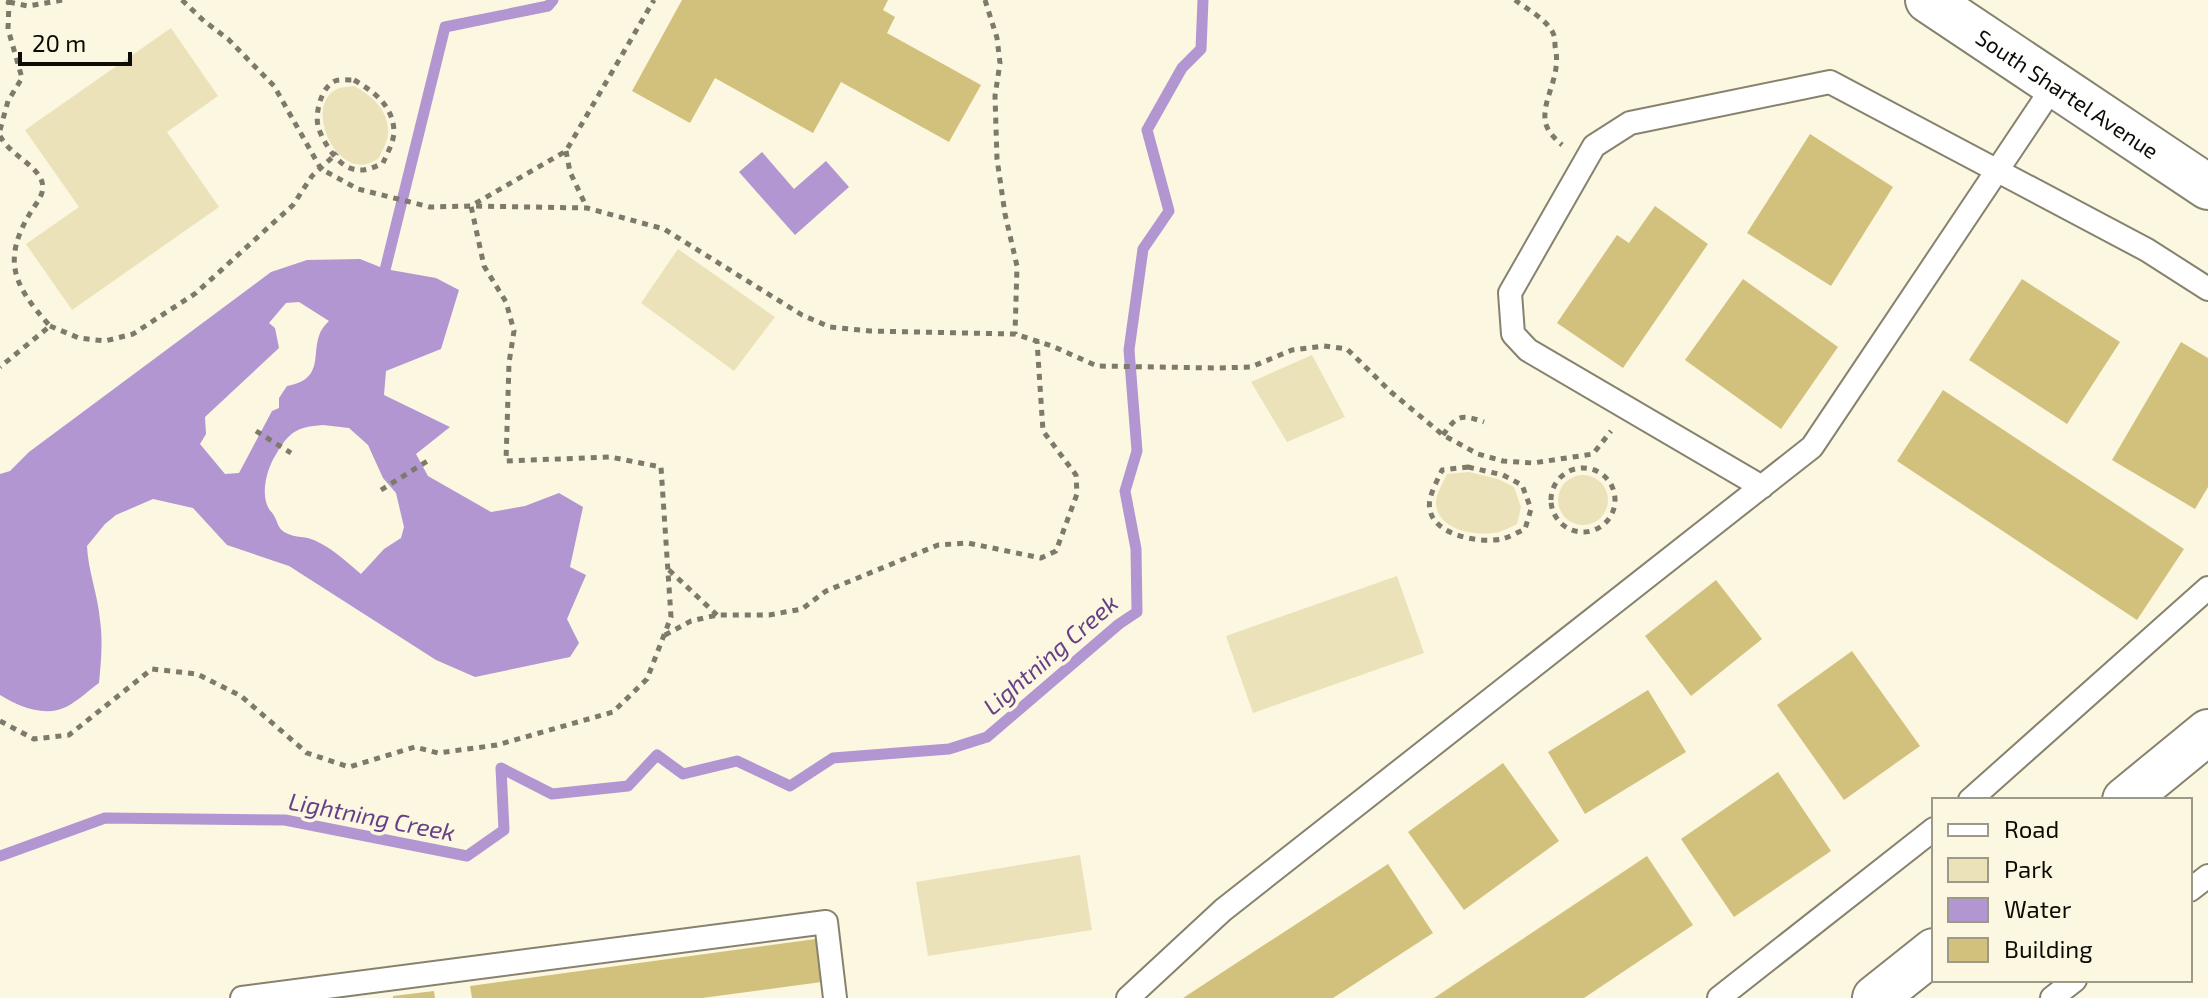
<svg xmlns="http://www.w3.org/2000/svg" width="2208" height="998" font-family="'Exo 2',sans-serif">
<style>
.green{fill:#ece2b9}
.water{fill:#b296d2;fill-rule:evenodd}
.lines{fill:none;stroke-linecap:round;stroke-linejoin:round}
.stream{stroke:#b296d2;stroke-width:11}
.building{fill:#d2c17d}
.lane-casing{stroke:#87826e;stroke-width:26}
.street-casing{stroke:#87826e;stroke-width:48}
.path{stroke:#7d796b;stroke-width:5;stroke-dasharray:6 6;stroke-linecap:butt}
.lane{stroke:#fff;stroke-width:22}
.street{stroke:#fff;stroke-width:44}
.labels{text-anchor:middle;dominant-baseline:central;stroke-width:7;stroke-linejoin:round;paint-order:stroke}
.street-label{font-size:22px;fill:#0d0b05;stroke:#fcf7e0}
.water-label{font-size:24px;font-style:italic;fill:#654089;stroke:#fcf7e0}
</style>
<rect width="100%" height="100%" fill="#fcf7e0"/>
<!-- green -->
<path class="green" d="M171,28L218,96L167,132L219,207L72,310L26,244L79,207L25,130Z
M354,86C372,96 389,110 388,133C388,141 382,151 379,158C375,160 372,163 367,164C333,172 306,107 335,90C340,87 347,87 354,86Z
M678,249L775,317L734,371L641,303Z
M1312,355L1345,417L1287,442L1251,382Z
M1469,472L1498,479L1514,487L1521,507L1517,524C1511,527 1505,530 1499,532C1478,537 1438,531 1436,504C1435,495 1443,483 1447,474Z
M1558 500a25 25 0 1 1 50 0a25 25 0 1 1-50 0Z
M1397,576L1424,653L1253,713L1226,636Z
M1080,855L1092,930L928,956L916,882Z"/>
<!-- water -->
<path class="water" d="M762,152L794,189L826,161L849,187L795,235L739,172Z
M360,259L385,269L436,278L459,290L441,349L386,371L384,395L450,427L416,454L428,476L491,512L525,506L559,493L583,507L570,567L586,575L567,619L579,643L570,657L475,677L436,660L289,566L227,545L193,508L153,499L116,515L105,524L87,546C88,571 98,595 100,620C103,641 101,662 99,683C89,690 79,700 68,706C46,718 19,707 0,695V474L10,471L29,452L271,272L307,260ZM299,302L329,321C326,324 323,327 321,331C310,353 326,379 287,386L279,398V408L272,411L239,473L225,474L200,444L206,434L205,417L279,348L275,328L269,323L286,303ZM323,425L349,428L368,445L383,478L396,493L404,527L401,538L384,549L361,574C347,562 333,549 316,541C307,536 295,538 286,533C277,529 278,521 273,514C272,512 270,511 269,509C260,494 267,469 275,456C289,432 296,427 323,425Z"/>
<g class="lines">
<!-- stream -->
<path class="stream" d="M385,270L445,27L548,6L553,0
M0,856L105,818L285,820L467,856L504,830L501,768L552,794L628,786L657,755L683,774L737,761L790,786L833,758L949,749L987,737L1119,624L1137,612L1136,549L1125,491L1137,451L1129,350L1143,249L1169,211L1147,130L1182,68L1201,49L1203,0"/>
</g>
<!-- building -->
<path class="building" d="M682,0H888L883,10L895,17L887,33L981,85L949,142L841,82L813,133L715,78L690,123L632,91Z
M1810,134L1893,187L1831,286L1747,233Z
M1655,206L1708,244L1623,368L1557,323L1617,235L1629,243Z
M1743,279L1838,347L1781,429L1685,360Z
M2022,279L2120,342L2067,424L1969,360Z
M2181,342L2208,358V487L2195,509L2112,460Z
M1943,390L2184,549L2137,620L1897,461Z
M1716,580L1762,639L1691,696L1645,636Z
M1852,651L1920,746L1844,800L1777,705Z
M1648,690L1686,752L1585,814L1548,752Z
M1503,763L1559,841L1464,910L1408,832Z
M1778,772L1831,851L1734,917L1681,839Z
M1647,856L1693,925L1584,998H1434Z
M1388,864L1433,933L1333,998H1183Z
M823,938L829,981L702,998H472L470,986Z
M434,991L435,998H393V996Z"/>
<g class="lines">
<!-- lane casing -->
<g class="lane-casing">
<path id="lane" d="M1762,487L1528,350L1513,334L1510,293L1594,146L1630,123L1830,82L2147,250L2208,289
M1970,800L2208,588
M2190,890L2208,876
M242,998L826,922L835,998
M1128,998L1223,910L1812,447L2055,84
M1719,998L1934,829
M2052,998L2075,980"/>
</g>
<!-- street casing -->
<g class="street-casing">
<g id="street">
<path id="s1" d="M1928,0L2208,187"/>
<path d="M2125,800L2208,732"/>
<path d="M1875,998L1934,951"/>
</g>
</g>
<!-- path -->
<path class="path" d="M182,0L204,21L228,39L274,86L321,169L358,189L430,207L471,206L566,151L654,0
M985,0L997,38L1000,63L995,96L997,159L1005,214L1017,266L1015,334
M1515,0C1527,9 1546,19 1553,33C1555,37 1555,41 1555,46C1562,76 1543,96 1545,120C1546,130 1555,139 1562,145
M9,2L28,6L63,0
M354,80C375,92 394,107 394,133C393,143 387,154 383,163C373,168 364,172 353,169C338,166 322,141 318,126C315,113 321,87 335,81C340,79 349,80 354,80Z
M0,130L8,101L22,78L8,29L9,2L3,0
M0,136C10,155 37,165 42,182C45,193 38,201 32,210C1,260 13,285 50,326L0,367
M566,151L570,172L587,208
M50,326L79,338L105,341L133,334L196,293L293,205L312,176L337,153
M256,431L291,453
M1443,435C1457,415 1461,414 1484,422
M1468,467L1503,475L1522,485L1531,509L1525,529C1518,532 1510,537 1502,539C1478,544 1423,534 1430,499C1432,490 1438,479 1442,470Z
M1551 500a32 32 0 1 1 64 0a32 32 0 1 1-64 0Z
M381,490L429,460
M669,570L717,615
M665,635L691,621L717,615H769L802,609L826,591L938,545L968,543L1041,558L1056,551L1077,494L1076,475L1043,431L1037,341
M0,721L34,739L69,735L152,669L197,674L241,696L307,753L349,767L415,747L438,753L497,745L613,712L647,679L671,617L661,467L610,457L506,461L509,363L514,331L506,302L484,266L471,206L587,208L664,229L802,315L830,327L870,331L1015,334L1052,346L1097,366L1218,368L1251,367L1292,350L1324,346L1347,349L1391,392L1443,435L1478,454L1503,461L1533,463L1593,454L1611,431"/>
<!-- lane -->
<use href="#lane" class="lane"/>
<!-- street -->
<use href="#street" class="street"/>
</g>
<g class="labels">
<!-- street labels -->
<g class="street-label">
<text stroke="none"><textPath href="#s1" startOffset="168">South Shartel Avenue</textPath></text>
</g>
<!-- water labels -->
<g class="water-label">
<text transform="translate(1050 654) rotate(-41)">Lightning Creek</text>
<text transform="translate(372 816) rotate(11)">Lightning Creek</text>
</g>
</g>
<!-- legend -->
<rect x="1932" y="798" width="260" height="184" fill="#fcf7e0" stroke="#9c9988" stroke-width="2"/>
<rect x="1948" y="824" width="40" height="12" fill="#ffffff" stroke="#9c9988" stroke-width="2"/>
<text x="2004" y="838" font-size="24" fill="#0d0b05">Road</text>
<rect x="1948" y="858" width="40" height="24" fill="#ece2b9" stroke="#9c9988" stroke-width="2"/>
<text x="2004" y="878" font-size="24" fill="#0d0b05">Park</text>
<rect x="1948" y="898" width="40" height="24" fill="#b296d2" stroke="#9c9988" stroke-width="2"/>
<text x="2004" y="918" font-size="24" fill="#0d0b05">Water</text>
<rect x="1948" y="938" width="40" height="24" fill="#d2c17d" stroke="#9c9988" stroke-width="2"/>
<text x="2004" y="958" font-size="24" fill="#0d0b05">Building</text>
<!-- scale -->
<path d="M20 52v12h110v-12" fill="none" stroke="#0d0b05" stroke-width="4"/>
<text x="32" y="52" font-size="24" fill="#0d0b05" stroke="#fcf7e0" stroke-width="6" paint-order="stroke">20 m</text>
</svg>
